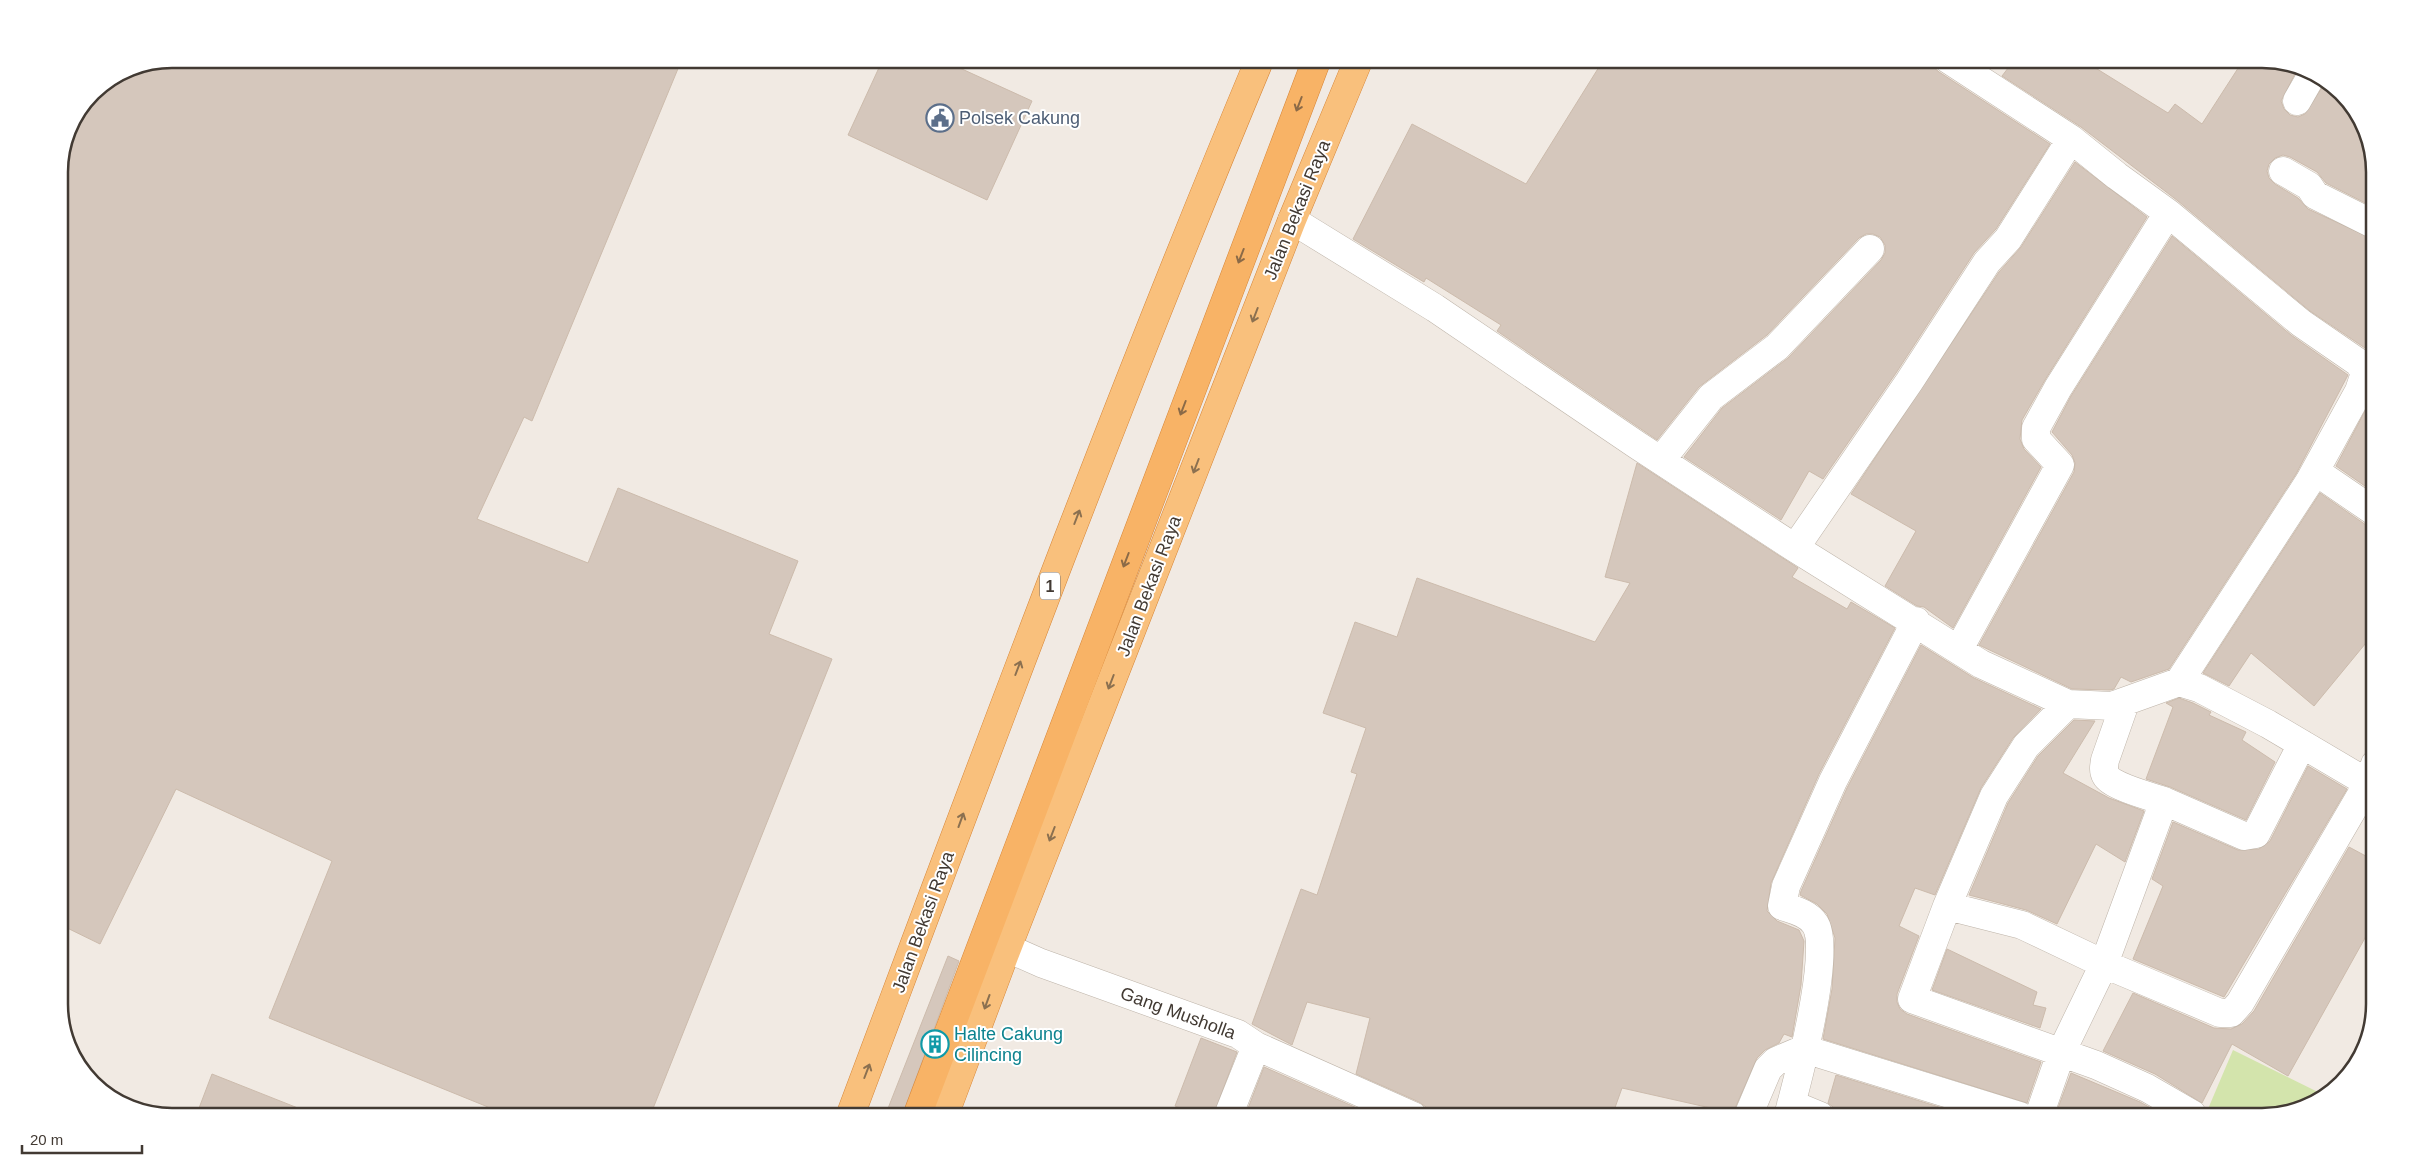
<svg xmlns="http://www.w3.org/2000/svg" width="2434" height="1175" font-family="Helvetica,sans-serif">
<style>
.green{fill:#d3e4ac}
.building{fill:#d5c7bc;stroke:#ccbbac}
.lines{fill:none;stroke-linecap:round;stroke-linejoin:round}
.minor-casing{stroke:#beb4a9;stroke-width:29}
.trunk-casing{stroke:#d68537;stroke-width:29}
.motorway-casing{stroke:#d68537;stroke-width:29}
.minor{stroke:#fff;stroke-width:28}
.trunk{stroke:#f9c07c;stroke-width:28}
.motorway{stroke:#f8b366;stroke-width:28}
.oneway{stroke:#8b6a47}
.oneway2{stroke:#8b7050}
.labels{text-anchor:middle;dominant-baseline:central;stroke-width:4;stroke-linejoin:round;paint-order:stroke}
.shield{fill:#fff;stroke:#7b7570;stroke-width:1}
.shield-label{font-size:16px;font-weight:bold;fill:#423a33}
.service-label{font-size:18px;fill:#4e5e75;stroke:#fff;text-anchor:start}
.street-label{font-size:18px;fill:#423a33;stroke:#fff}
.culture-label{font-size:18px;fill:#0d838f;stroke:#fff;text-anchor:start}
.rim{fill:none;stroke:#423a33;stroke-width:2.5}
</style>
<rect width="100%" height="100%" fill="#f1eae3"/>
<!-- green -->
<path class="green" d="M2233,1050L2326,1096L2263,1116H2205Z"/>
<!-- building -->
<path class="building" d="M172,59H682L532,421L524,417L477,519L588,563L618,488L798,561L769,634L832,659L650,1116H484L488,1107L269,1018L332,861L176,789L100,944L59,924V164L67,128L92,92L129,67Z
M883,59H940L1032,101L987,200L848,135Z
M1604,59H1924L1939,72L2050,144L1996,229L1974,253L1896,373L1823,479L1809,471L1781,520L1684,457L1722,408L1788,358L1881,260L1885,253V245L1880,237L1873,234H1866L1859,238L1767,335L1699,387L1657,440L1497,331L1501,325L1426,278L1424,282L1414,276L1353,239L1412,124L1526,184Z
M2015,59H2081L2168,113L2175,104L2202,124L2244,59H2262L2299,66L2281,101L2284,109L2290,115L2298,117L2305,114L2325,83L2356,109L2375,164V208L2326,183L2317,172L2290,157L2283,155L2275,158L2269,164L2267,171L2269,178L2275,184L2298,198L2308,209L2375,240V359L2368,350L2310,311L2178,201L2081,127L2002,76Z
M2075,162L2147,217L2045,380L2022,420L2020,439L2024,449L2041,467L1953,628L1924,607L1917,606L1885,586L1916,531L1851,494L1999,272L2021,247Z
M2172,236L2291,335L2348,375L2296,474L2169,669L2131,682L2121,677L2114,689L2110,690L2072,689L1979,645L2074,472L2075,463L2072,455L2052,432L2071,396Z
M2375,392V493L2336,466Z
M1637,463L1798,568L1792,577L1847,609L1851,602L1895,628L1819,774L1771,883L1767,911L1777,921L1799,930L1804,941L1801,985L1792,1037L1784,1034L1779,1043L1765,1050L1757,1058L1733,1113L1622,1088L1612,1116H1428L1426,1107L1419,1102L1356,1074L1370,1018L1307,1002L1292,1045L1252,1024L1301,889L1317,895L1357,774L1351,772L1366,728L1323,713L1355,622L1397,637L1417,578L1595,642L1630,583L1605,577Z
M2320,493L2366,525L2375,527V632L2314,706L2251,653L2229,686L2203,673Z
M1921,645L1974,678L2041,709L2013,738L1981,788L1935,895L1915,888L1899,926L1919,936L1897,994V1002L1900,1009L1907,1014L2041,1062L2027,1103L1823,1039L1832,989L1835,938L1827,914L1817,904L1800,895L1801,891L1847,788Z
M2179,698L2193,703L2211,712L2209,715L2246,732L2242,740L2275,762L2246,820L2170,787L2146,779L2173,707L2166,703Z
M2074,720L2095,721L2063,773L2109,798L2144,811L2125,862L2096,844L2057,924L2026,910L1969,895L2008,803L2038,756Z
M2308,766L2347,789L2224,997L2133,959L2163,886L2152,879L2173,822L2238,850L2259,849L2270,841Z
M2349,847L2375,861V920L2288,1076L2232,1044L2202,1103L2155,1074L2103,1051L2133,993L2214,1028L2231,1029L2242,1024L2254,1011Z
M1947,949L2037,992L2033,1005L2046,1008L2040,1028L1932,990Z
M948,956L959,961L902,1116H885Z
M1201,1038L1237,1052L1213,1116H1202L1175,1106Z
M1264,1067L1375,1116H1245Z
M2071,1073L2140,1102L2165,1116H2055Z
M212,1074L313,1114V1116H196Z
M1836,1075L1968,1116H1835L1833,1107L1828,1103Z"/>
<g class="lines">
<!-- minor casing -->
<g class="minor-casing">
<path id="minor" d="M1948,59L2071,139L2117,176L2168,213L2301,323L2359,363L2365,373L2359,391L2309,482L2179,682
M2297,101L2313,73
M2283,171L2309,186L2315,195L2375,225
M1292,220L1435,308L1637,445L1795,548L1981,664L2068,704L2112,706L2179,682L2199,688L2268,724L2368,783
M1661,460L1711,397L1777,347L1870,249
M2315,471L2375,512
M1795,548L1909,382L1987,262L2008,239L2071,139
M1959,649L2060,465L2036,439V428L2058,388L2168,213
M2068,704L2026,746L1994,796L1947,906L1912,999L2096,1065L2147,1088L2192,1114
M2164,801L2244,836L2256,834L2302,744
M1947,906L2022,925L2104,964L2220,1013H2231L2240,1003L2368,783L2375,764
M1007,948L1041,963L1238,1034L1256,1046L1413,1116
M1791,1104L1820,1116
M1228,1116L1256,1046
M1748,1116L1768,1069L1776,1061L1804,1049L2020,1116
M1788,1116C1797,1083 1833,949 1815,924C1808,913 1794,910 1782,906L1786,886L1833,781L1916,621
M2039,1116L2061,1053L2104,964L2164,801C2152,797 2111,786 2106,776C2103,771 2104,766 2105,760L2125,703"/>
</g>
<!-- trunk casing -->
<g class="trunk-casing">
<path id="trunk" d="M850,1116C983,762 1114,408 1260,59
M944,1116L1004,956L1292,220L1359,59"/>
</g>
<!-- motorway casing -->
<g class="motorway-casing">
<path id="motorway" d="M917,1116L1317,59"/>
</g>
<!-- minor -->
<use href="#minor" class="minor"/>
<!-- trunk -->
<use href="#trunk" class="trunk"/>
<!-- motorway -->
<use href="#motorway" class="motorway"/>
</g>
<!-- one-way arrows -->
<defs><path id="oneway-shaft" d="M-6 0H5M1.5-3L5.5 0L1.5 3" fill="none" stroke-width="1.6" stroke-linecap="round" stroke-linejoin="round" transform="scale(1.25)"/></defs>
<g class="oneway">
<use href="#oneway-shaft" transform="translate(1299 104) rotate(111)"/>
<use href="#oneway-shaft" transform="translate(1241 256) rotate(111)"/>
<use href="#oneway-shaft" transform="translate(1183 408) rotate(111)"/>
<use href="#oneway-shaft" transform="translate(1126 560) rotate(111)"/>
</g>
<g class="oneway2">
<use href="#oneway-shaft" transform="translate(1255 315) rotate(111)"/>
<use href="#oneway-shaft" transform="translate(1196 466) rotate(111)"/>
<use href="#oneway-shaft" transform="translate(1077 517) rotate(-69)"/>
<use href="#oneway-shaft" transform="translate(1018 668) rotate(-69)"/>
<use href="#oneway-shaft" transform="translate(1111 682) rotate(111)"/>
<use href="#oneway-shaft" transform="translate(961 820) rotate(-70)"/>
<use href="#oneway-shaft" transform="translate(1052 834) rotate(111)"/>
<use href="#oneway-shaft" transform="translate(987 1002) rotate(110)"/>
<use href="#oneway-shaft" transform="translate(867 1071) rotate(-69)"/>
</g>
<!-- icons -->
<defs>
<g id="civic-ring" transform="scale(1.4375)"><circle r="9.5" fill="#fff" stroke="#5c6f8a" stroke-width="1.5"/><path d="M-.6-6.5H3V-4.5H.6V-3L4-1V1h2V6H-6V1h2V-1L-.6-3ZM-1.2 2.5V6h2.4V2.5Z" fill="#5c6f8a"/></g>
<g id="building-ring" transform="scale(1.4375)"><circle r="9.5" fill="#fff" stroke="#0f9aa8" stroke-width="1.5"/><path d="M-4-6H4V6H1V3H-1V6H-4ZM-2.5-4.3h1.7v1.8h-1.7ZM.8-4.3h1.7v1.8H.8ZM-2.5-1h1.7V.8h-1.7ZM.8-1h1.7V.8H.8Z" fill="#0f9aa8"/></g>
</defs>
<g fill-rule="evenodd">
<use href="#civic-ring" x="940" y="118"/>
<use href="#building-ring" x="935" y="1044"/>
</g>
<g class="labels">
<!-- shield labels -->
<rect class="shield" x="1040" y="572.5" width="20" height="27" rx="4"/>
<g class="shield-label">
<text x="1050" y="586">1</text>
</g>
<!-- service labels -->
<g class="service-label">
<text x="959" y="118">Polsek Cakung</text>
</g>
<!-- street labels -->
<g class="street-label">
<text transform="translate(1297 210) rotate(-68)">Jalan Bekasi Raya</text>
<text transform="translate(1149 586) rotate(-69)">Jalan Bekasi Raya</text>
<text transform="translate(923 922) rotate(-70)">Jalan Bekasi Raya</text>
<text transform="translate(1178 1013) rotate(20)">Gang Musholla</text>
</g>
<!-- culture labels -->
<g class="culture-label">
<text x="954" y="1034">Halte Cakung<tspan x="954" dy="21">Cilincing</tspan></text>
</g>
</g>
<!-- crop -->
<path d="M0 0H2434V1175H0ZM172 68H2262A104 104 0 0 1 2366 172V1004A104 104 0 0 1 2262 1108H172A104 104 0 0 1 68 1004V172A104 104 0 0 1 172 68Z" fill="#fff" fill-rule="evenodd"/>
<path class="rim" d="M172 68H2262A104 104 0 0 1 2366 172V1004A104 104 0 0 1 2262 1108H172A104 104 0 0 1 68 1004V172A104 104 0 0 1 172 68Z"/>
<!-- scale -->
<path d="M22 1145v8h120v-8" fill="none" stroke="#423a33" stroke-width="2.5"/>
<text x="30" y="1145" font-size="15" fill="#423a33" stroke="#ffffff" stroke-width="4" paint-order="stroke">20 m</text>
</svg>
